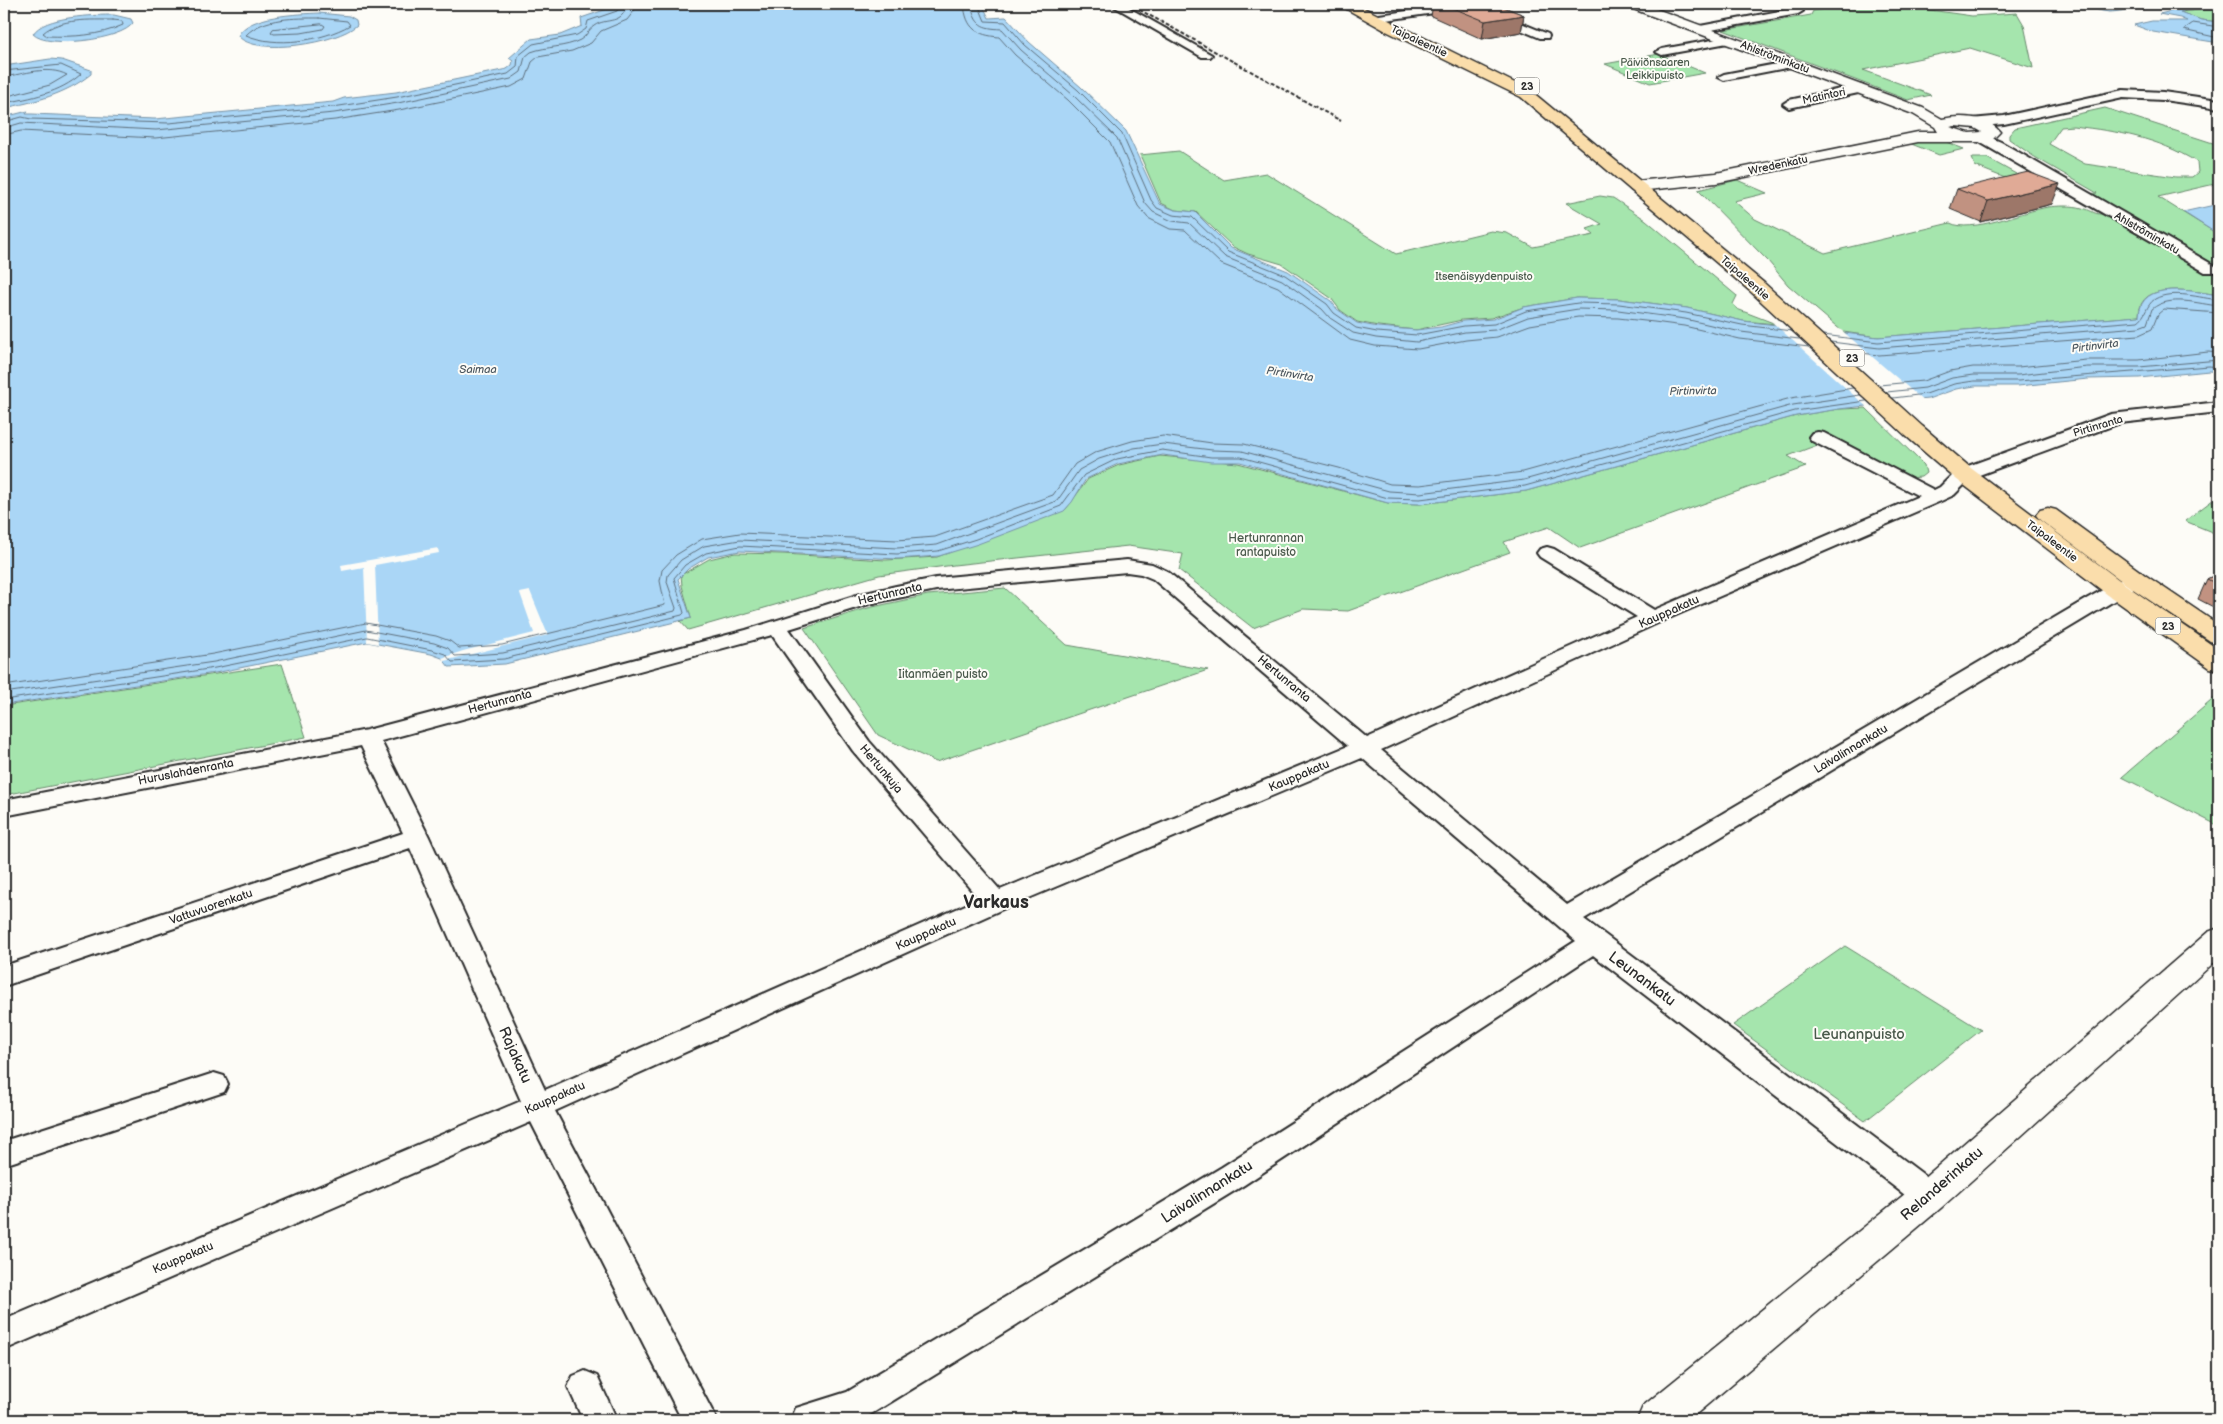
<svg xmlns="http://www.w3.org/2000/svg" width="2223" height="1424" font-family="'Balsamiq Sans',sans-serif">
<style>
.green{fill:#a5e5ad;stroke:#68886c;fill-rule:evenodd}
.water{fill:#aad6f6;stroke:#7792a5}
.pier{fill:#fdfcf7}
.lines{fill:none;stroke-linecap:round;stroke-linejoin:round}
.shore{stroke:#5e6f7c;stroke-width:1}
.minor-casing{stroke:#2b2b2b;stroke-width:4}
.tertiary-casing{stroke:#2b2b2b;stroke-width:3}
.secondary-casing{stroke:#2b2b2b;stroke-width:3}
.trunk-casing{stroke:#2b2b2b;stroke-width:3}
.minor{fill:#fdfcf7;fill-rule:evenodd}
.tertiary{fill:#fdfcf7;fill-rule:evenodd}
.secondary{fill:#fdfcf7;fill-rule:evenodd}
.trunk{fill:#faddab;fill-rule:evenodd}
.rail{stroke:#2b2b2b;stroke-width:2;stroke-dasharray:4 2;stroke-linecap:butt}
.wall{fill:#c19281;stroke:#2b2b2b}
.shaded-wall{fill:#9d7769;stroke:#2b2b2b}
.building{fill:#e0aa96;stroke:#2b2b2b}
.labels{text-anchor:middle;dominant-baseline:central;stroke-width:4;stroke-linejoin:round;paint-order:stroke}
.far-street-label{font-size:11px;fill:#2b2b2b;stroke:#fdfcf7}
.far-park-label{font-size:11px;fill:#4a5a4c;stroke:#fdfcf7}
.shield{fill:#fdfcf7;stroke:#6a6a68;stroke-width:1}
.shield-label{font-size:11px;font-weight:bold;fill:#2b2b2b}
.far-water-label{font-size:11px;font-style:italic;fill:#4b565e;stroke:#fdfcf7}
.park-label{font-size:12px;fill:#4a5a4c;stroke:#fdfcf7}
.street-label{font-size:12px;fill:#2b2b2b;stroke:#fdfcf7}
.near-street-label{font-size:15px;fill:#2b2b2b;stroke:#fdfcf7}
.near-park-label{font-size:15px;fill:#4a5a4c;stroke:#fdfcf7}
.district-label{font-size:18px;font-weight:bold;fill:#2b2b2b;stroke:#fdfcf7}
</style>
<rect width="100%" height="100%" fill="#fdfcf7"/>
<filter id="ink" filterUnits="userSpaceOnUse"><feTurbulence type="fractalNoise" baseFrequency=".02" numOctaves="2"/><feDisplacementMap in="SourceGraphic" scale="10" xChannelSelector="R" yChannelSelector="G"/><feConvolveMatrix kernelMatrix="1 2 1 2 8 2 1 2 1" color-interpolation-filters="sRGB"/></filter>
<g filter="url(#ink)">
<g class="green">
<path d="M 1854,4 L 1910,4 L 1930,10 L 1972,16 L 2017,13 L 2024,25 L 2033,68 L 1970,48 L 1863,70 L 1931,95 L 1908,100 L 1723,30 L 1811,15 L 1813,11 Z"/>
<path d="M 2209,4 L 2219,4 L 2219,22 L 2201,20 L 2180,12 L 2217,8 Z"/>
<path d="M 1659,54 L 1705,73 L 1650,83 L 1605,64 Z"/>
<path d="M 2105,108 L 2219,145 L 2219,183 L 2158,197 L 2219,235 L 2219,270 L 2086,194 L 2097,193 L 2033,156 L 2009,139 L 2009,135 L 2015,128 ZM 2073,126 C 2121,132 2155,137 2197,162 L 2198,172 L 2192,177 L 2176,177 L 2085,164 L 2049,144 L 2061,127 Z"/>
<path d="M 1938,139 L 1964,149 L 1939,155 L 1909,143 Z"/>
<path d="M 1179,151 L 1224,180 L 1266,173 L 1396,254 L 1491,231 L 1507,233 L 1533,247 L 1594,235 L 1587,229 L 1602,224 L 1566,203 L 1600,196 L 1613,198 L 1646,220 L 1737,296 L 1733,304 L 1737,309 L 1776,324 L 1743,321 L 1687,308 L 1657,304 L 1619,299 L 1577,298 L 1524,307 L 1491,318 L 1462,320 L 1416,330 L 1378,326 L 1357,322 L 1340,310 L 1331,298 L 1282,264 L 1248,254 L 1233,247 L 1196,212 L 1175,210 L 1161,203 L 1140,155 Z"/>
<path d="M 1972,158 L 1987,158 L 2036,185 L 2020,184 L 1975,166 Z"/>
<path d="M 1737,180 L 1767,193 L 1734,201 L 1755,219 L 1825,253 L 1950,223 C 1971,234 2024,211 2048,207 C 2057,206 2073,205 2082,208 C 2095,211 2092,215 2108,214 L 2206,272 L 2219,271 L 2219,295 C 2197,292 2138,278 2139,316 L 1878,337 L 1843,332 L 1788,285 L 1768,261 L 1698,190 Z"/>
<path d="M 1866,408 L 1924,465 L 1926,473 L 1921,477 L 1909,478 L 1836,438 L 1788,456 L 1806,467 L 1580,548 L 1549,527 L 1504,542 L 1510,552 L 1348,611 L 1303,609 L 1253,628 L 1179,570 L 1183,554 L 1128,546 L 954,565 L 879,575 L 688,630 L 680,621 L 691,618 L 682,586 L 681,575 L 709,559 L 735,553 L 783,554 L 886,560 L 937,557 L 1066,509 L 1088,479 L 1119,465 L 1160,456 L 1238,463 L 1388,503 L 1420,504 L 1526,491 L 1796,416 L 1839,409 Z"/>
<path d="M 2218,496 L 2219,535 L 2185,521 Z"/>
<path d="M 1005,588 L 1067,645 L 1208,670 L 936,762 L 878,735 L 804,628 L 868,608 L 928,595 Z"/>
<path d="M 282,664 L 306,737 L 4,795 L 4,706 Z"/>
<path d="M 2218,695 L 2219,696 L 2219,826 L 2122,777 Z"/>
<path d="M 1845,946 L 1981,1030 L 1865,1121 L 1733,1025 Z"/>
</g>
<g class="water">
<path d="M 616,4 L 982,4 L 989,18 L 1006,17 L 1029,42 L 1081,87 L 1126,131 L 1160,204 L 1175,210 L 1195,212 L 1231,248 L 1288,271 L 1331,301 L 1337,309 L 1357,323 L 1378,327 L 1416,330 L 1441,327 L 1463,321 L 1493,319 L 1524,307 L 1577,298 L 1619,299 L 1657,304 L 1687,308 L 1743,321 L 1878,337 L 2139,316 C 2140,278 2195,292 2219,295 L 2219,372 L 2209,371 L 2139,378 L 2088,379 L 2018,386 L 1975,386 L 1956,389 L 1928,399 L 1839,409 L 1796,416 L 1526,491 L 1420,504 L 1388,503 L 1240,462 L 1211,462 L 1163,455 L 1118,464 L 1086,479 L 1072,502 L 1064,511 L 978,544 L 939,556 L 897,559 L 740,551 L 708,557 L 688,569 L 678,579 L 691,618 L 505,664 L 449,667 L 442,658 L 431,654 L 367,642 L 215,673 L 4,705 L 4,117 L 28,111 L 26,114 L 32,114 L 155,119 L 333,102 L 344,98 L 396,92 L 507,69 L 512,65 L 513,61 L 509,58 L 531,39 L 560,35 L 582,26 L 581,18 L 616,6 Z"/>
<path d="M 2078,4 L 2088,4 L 2103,8 L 2133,4 L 2213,5 L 2217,9 L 2186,10 L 2180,12 L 2201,20 L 2219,22 L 2219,43 L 2153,32 L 2134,25 L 2152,21 L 2187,21 L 2180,18 L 2159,14 L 2172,11 C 2158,0 2126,12 2109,12 C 2099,11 2088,7 2078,4 Z"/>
<path d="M 319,13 L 349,16 L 356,20 L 357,25 C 338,43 256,57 238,36 C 247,15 299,14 319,13 Z"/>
<path d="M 114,15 L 131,19 L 133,23 C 122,40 47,49 33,34 C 43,16 95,15 114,15 Z"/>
<path d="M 50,59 L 62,60 L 91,70 L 91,74 C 66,94 35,102 4,108 L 4,66 Z"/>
<path d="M 2219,204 L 2219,235 L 2183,212 Z"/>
</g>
<g class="pier">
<path d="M 1772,322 L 1840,329 L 1925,402 L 1868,408 Z"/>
<path d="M 438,548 L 439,553 L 375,565 L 378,644 L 367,642 L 364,567 L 342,571 L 341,565 Z"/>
<path d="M 530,591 L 548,635 L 444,661 L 442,658 L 463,651 L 534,633 L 520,593 Z"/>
</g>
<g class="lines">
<g class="shore">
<path d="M 964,4 C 966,29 977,35 999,37 L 1015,55 L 1068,100 L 1110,142 L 1138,206 L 1148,218 L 1170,229 L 1185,230 L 1221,264 L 1278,287 L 1350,340 L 1375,346 L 1418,349 L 1466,340 L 1497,337 L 1530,325 L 1578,317 L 1618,318 L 1654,322 L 1684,326 L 1740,339 L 1809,347"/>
<path d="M 971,4 C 975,26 982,28 1002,29 L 1021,50 L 1073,95 L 1117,138 L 1145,203 L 1153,212 L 1172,221 L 1189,223 L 1225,257 L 1282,280 L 1322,309 L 1330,318 L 1353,333 L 1376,338 L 1417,342 L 1465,332 L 1495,330 L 1528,317 L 1578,309 L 1618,310 L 1685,319 L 1741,332 L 1799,339"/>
<path d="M 978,4 L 985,21 L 1005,22 L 1025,45 L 1078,90 L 1122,134 L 1151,200 L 1157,208 L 1173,215 L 1192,217 L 1228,252 L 1285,275 L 1327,304 L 1334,313 L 1356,328 L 1377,332 L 1417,335 L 1464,326 L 1494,324 L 1526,311 L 1578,303 L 1619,304 L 1686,313 L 1742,325 L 1792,331"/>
<path d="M 319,18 L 347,21 L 350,25 C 322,41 276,48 246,35 C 263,17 296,18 319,18 Z"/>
<path d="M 113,20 L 122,21 L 123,25 C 99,36 73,37 47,36 L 43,33 C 60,18 91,20 113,20 Z"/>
<path d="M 322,24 L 325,26 L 323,29 L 301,33 L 274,34 L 271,32 L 273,29 Z"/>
<path d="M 2219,27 L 2193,23 L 2183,30 L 2219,38"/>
<path d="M 4,71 L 61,65 L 81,74 C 60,93 31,98 4,103"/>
<path d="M 4,77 C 24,74 48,65 67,75 L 50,85 L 4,97"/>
<path d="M 4,122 L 22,117 L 31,119 L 169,123 L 333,107 L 397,97 L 508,74 L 517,67 L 518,56 L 533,44 L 577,35 L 586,29 L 588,21 L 617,11 L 621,4"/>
<path d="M 4,128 L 21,123 L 156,130 L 334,113 L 398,103 L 511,79 L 521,72 L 525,57 L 531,52 C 547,46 565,48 580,40 C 587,36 588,30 594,26 C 606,17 623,26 627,4"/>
<path d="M 4,135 L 21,131 L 155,138 L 335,120 L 399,110 L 511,87 L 526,79 L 532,62 L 538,57 L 572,51 L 591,43 L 601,31 L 627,20 L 634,11 L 635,4"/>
<path d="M 1823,335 L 1878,342 L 2138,321 C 2146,316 2146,305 2155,299 C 2173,289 2200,298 2219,300"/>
<path d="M 1831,342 L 1879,348 L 2139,327 L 2147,324 L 2152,309 C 2170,294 2198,304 2219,306"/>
<path d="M 1841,351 L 1879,355 L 2139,335 L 2152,329 L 2158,314 L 2164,309 L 2219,313"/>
<path d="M 1879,385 L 1923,381 L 1950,371 L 1973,367 L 2018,367 L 2086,360 L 2139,360 L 2208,352 L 2219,353"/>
<path d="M 1887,392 L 1925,388 L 1952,378 L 1973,375 L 2018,375 L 2087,367 L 2139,367 L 2219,360"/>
<path d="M 1893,398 L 1926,394 L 1954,384 L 1974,381 L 2018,381 L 2209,366 L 2219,367"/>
<path d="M 4,686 L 213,654 L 366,623 L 436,636 L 450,641 L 459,648 L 502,645 L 665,605 L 660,581 L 662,570 L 676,555 L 702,539 L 740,533 L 897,540 L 935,537 L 1053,495 L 1075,464 L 1096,452 L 1132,441 L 1163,436 L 1212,443 L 1244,444 L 1339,468 L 1390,484 L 1420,485 L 1523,472 L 1791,398 L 1853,388"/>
<path d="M 4,693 L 214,662 L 366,630 L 434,643 L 448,648 L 455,656 L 503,653 L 675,611 L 676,608 L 667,582 L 668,575 L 681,560 L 704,546 L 740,540 L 897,548 L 937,545 L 1057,501 L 1079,470 L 1099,459 L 1134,448 L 1163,444 L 1212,450 L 1242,451 L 1389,491 L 1420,493 L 1524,480 L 1793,405 L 1860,395"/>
<path d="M 4,700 L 215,668 L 367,637 L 432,650 L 445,654 L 452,662 L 504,659 L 682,615 L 684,613 L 674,578 L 685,565 L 706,553 L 740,546 L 897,554 L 938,551 L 976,539 L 1061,506 L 1084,475 L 1117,459 L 1162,450 L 1211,457 L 1241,457 L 1388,498 L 1420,499 L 1525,486 L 1795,411 L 1866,401"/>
</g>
<g class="minor-casing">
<g id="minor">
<path d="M 1110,4 L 1122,4 L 1212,55 L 1210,57 L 1202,57 Z"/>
<path d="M 1456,4 L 1481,4 L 1476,7 L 1372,22 L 1367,19 L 1372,16 Z"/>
<path d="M 1778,4 C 1788,3 1797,2 1803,11 L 1798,14 L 1700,32 L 1695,29 L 1700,26 L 1790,9 Z"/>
<path d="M 1494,12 L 1548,34 L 1549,36 L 1548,38 L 1540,38 L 1490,17 L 1489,15 Z"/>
<path d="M 1729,37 L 1735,40 L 1733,42 L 1662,55 L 1656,52 L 1662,49 Z"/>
<path d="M 1792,61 L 1796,62 L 1798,64 L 1796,66 L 1724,80 L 1718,77 L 1724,74 Z"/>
<path d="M 1859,85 L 1863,86 L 1865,89 L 1863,92 L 1789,108 L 1783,104 L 1789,100 Z"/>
<path d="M 2123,90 L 2163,92 L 2219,100 L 2219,108 L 2163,100 L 2123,98 L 2004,124 L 1971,127 L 1965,123 L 1971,119 L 2004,116 Z"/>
<path d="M 1980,133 L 2001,142 L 2215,266 L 2217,269 L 2215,272 L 2205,272 L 1976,140 L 1974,137 Z"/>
<path d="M 2219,402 L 2219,412 L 2120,423 L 1971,478 L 1954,495 L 1941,501 L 1660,622 L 1381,750 L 1567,905 L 2088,598 L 2128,576 L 2135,574 L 2142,576 L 2145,580 L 2142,584 L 1584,919 L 1940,1187 L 1944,1196 L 1940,1205 L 1929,1209 L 1918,1205 L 1593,955 L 1244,1185 L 868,1416 L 858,1420 L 791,1420 L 796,1408 L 847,1392 L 1222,1167 L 1576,941 L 1362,758 L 1005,908 L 555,1111 L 717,1420 L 682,1420 L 531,1122 L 4,1350 L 4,1320 L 521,1101 L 410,848 L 4,986 L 4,966 L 403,833 L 361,746 L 4,816 L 4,800 L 367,730 L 746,630 L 857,595 L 896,586 L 936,578 L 1127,560 L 1152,564 L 1167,571 L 1367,738 L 1637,617 L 1540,557 L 1537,553 L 1540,549 L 1547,547 L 1554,549 L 1654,610 L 1919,496 L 1812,441 L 1809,437 L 1812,433 L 1818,432 L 1824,433 L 1934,490 L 1940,487 L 1957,470 L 2111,414 ZM 1127,572 L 1141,574 L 1153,579 L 1348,746 L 1000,890 L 869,741 L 789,629 L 869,604 L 936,590 ZM 772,635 L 853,751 L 979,899 L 545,1090 L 429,837 L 381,741 Z"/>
<path d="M 214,1073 L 224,1076 L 228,1084 L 224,1092 L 4,1165 L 4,1141 Z"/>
<path d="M 585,1371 L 597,1376 L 617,1420 L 583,1420 L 568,1387 L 573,1376 Z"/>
</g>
</g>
<g class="tertiary-casing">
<path id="tertiary" d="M 1626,4 L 1643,4 L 1923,108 L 1942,119 C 1960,115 1988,116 2000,132 L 1993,139 L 1981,142 L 1918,142 L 1716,183 L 1637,191 L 1631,190 L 1629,186 L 1631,182 L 1637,181 L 1716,173 L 1918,132 L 1938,132 L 1935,127 L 1913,114 L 1628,7 ZM 1955,126 L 1975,128 L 1982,132 L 1969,133 L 1950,127 Z"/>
</g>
<g class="secondary-casing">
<path id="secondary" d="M 2219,928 L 2219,958 L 1942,1207 L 1689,1420 L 1637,1420 L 1643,1406 L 1916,1185 L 2208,932 Z"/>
</g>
<g class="trunk-casing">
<g id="trunk">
<path d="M 1341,4 L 1356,4 L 1531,91 L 1764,283 L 1922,426 L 1972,469 L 2126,585 L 2219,650 L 2219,670 L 2210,668 L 2108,595 L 1956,479 L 1906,436 L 1750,291 L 1521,97 L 1386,31 L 1343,7 Z"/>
<path d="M 2048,508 L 2056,510 L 2145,575 L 2219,625 L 2219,644 L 2210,641 L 2127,585 L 2040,520 L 2036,515 L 2040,510 Z"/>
</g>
</g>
<use href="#minor" class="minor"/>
<use href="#tertiary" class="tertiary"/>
<use href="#secondary" class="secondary"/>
<use href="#trunk" class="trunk"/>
<path class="rail" d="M 1129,4 L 1341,121"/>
</g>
<g class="wall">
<path d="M 1433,4 L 1496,4 L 1524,15 L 1521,32 L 1482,39 L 1431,16 Z"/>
<path d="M 1957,189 L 2052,204 L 1981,222 L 1950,209 Z"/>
<path d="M 2219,573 L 2219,610 L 2198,599 L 2207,579 Z"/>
</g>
<g class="shaded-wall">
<path d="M 1524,15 L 1521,32 L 1482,39 L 1485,21 Z"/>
<path d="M 2060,184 L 2052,204 L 1981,222 L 1988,201 Z"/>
</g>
<g class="building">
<path d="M 1443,4 L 1496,4 L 1524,15 L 1485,21 Z"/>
<path d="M 2028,172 L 2060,184 L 1988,201 L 1957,189 Z"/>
<path d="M 2219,573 L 2219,585 L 2207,579 Z"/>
</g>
</g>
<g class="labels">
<g class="far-street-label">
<text transform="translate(1419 41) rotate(25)">Taipaleentie</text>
<text transform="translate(1775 57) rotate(21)">Ahlströminkatu</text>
<text transform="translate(1824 96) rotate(-12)">Matintori</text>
<text transform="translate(1778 165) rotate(-12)">Wredenkatu</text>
<text transform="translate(2147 233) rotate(30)">Ahlströminkatu</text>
<text transform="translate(1745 278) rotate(41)">Taipaleentie</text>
<text transform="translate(2098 426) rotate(-17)">Pirtinranta</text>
<text transform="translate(2052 541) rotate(37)">Taipaleentie</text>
</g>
<g class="far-park-label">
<text x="1655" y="62">Päiviönsaaren<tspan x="1655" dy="13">Leikkipuisto</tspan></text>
<text x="1484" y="276">Itsenäisyydenpuisto</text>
</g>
<g class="shield">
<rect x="1514.5" y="77.5" width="25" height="17" rx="4"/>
<rect x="1839.5" y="349.5" width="25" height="17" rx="4"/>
<rect x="2155.5" y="617.5" width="25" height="17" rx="4"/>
</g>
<g class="shield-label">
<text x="1527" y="86">23</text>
<text x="1852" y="358">23</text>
<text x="2168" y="626">23</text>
</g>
<g class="far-water-label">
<text transform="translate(2095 346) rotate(-7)">Pirtinvirta</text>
<text x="478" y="369">Saimaa</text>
<text transform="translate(1290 374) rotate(9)">Pirtinvirta</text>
<text transform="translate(1693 391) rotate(-1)">Pirtinvirta</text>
</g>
<g class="park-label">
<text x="1266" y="538">Hertunrannan<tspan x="1266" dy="14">rantapuisto</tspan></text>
<text x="943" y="674">Iitanmäen puisto</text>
</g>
<g class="street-label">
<text transform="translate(890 594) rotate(-13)">Hertunranta</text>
<text transform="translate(1669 612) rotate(-24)">Kauppakatu</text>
<text transform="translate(1284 679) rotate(40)">Hertunranta</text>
<text transform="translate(500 702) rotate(-15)">Hertunranta</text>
<text transform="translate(1851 749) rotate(-31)">Laivalinnankatu</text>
<text transform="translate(881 769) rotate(50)">Hertunkuja</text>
<text transform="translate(186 772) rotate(-11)">Huruslahdenranta</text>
<text transform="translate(1299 776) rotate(-23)">Kauppakatu</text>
<text transform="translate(211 907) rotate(-19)">Vattuvuorenkatu</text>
<text transform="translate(926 934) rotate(-24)">Kauppakatu</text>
<text transform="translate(555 1098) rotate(-24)">Kauppakatu</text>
<text transform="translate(183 1258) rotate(-23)">Kauppakatu</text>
</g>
<g class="near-street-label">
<text transform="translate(1642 979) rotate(37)">Leunankatu</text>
<text transform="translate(515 1055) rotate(66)">Rajakatu</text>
<text transform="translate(1942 1184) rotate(-41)">Relanderinkatu</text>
<text transform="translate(1207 1192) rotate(-32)">Laivalinnankatu</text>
</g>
<g class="near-park-label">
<text x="1859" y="1034">Leunanpuisto</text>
</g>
<g class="district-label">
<text x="996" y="902">Varkaus</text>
</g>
</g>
<rect width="2223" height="1424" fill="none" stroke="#fdfcf7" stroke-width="20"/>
<rect x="10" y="10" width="2203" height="1404" fill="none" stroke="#2b2b2b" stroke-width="2" filter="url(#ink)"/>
</svg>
